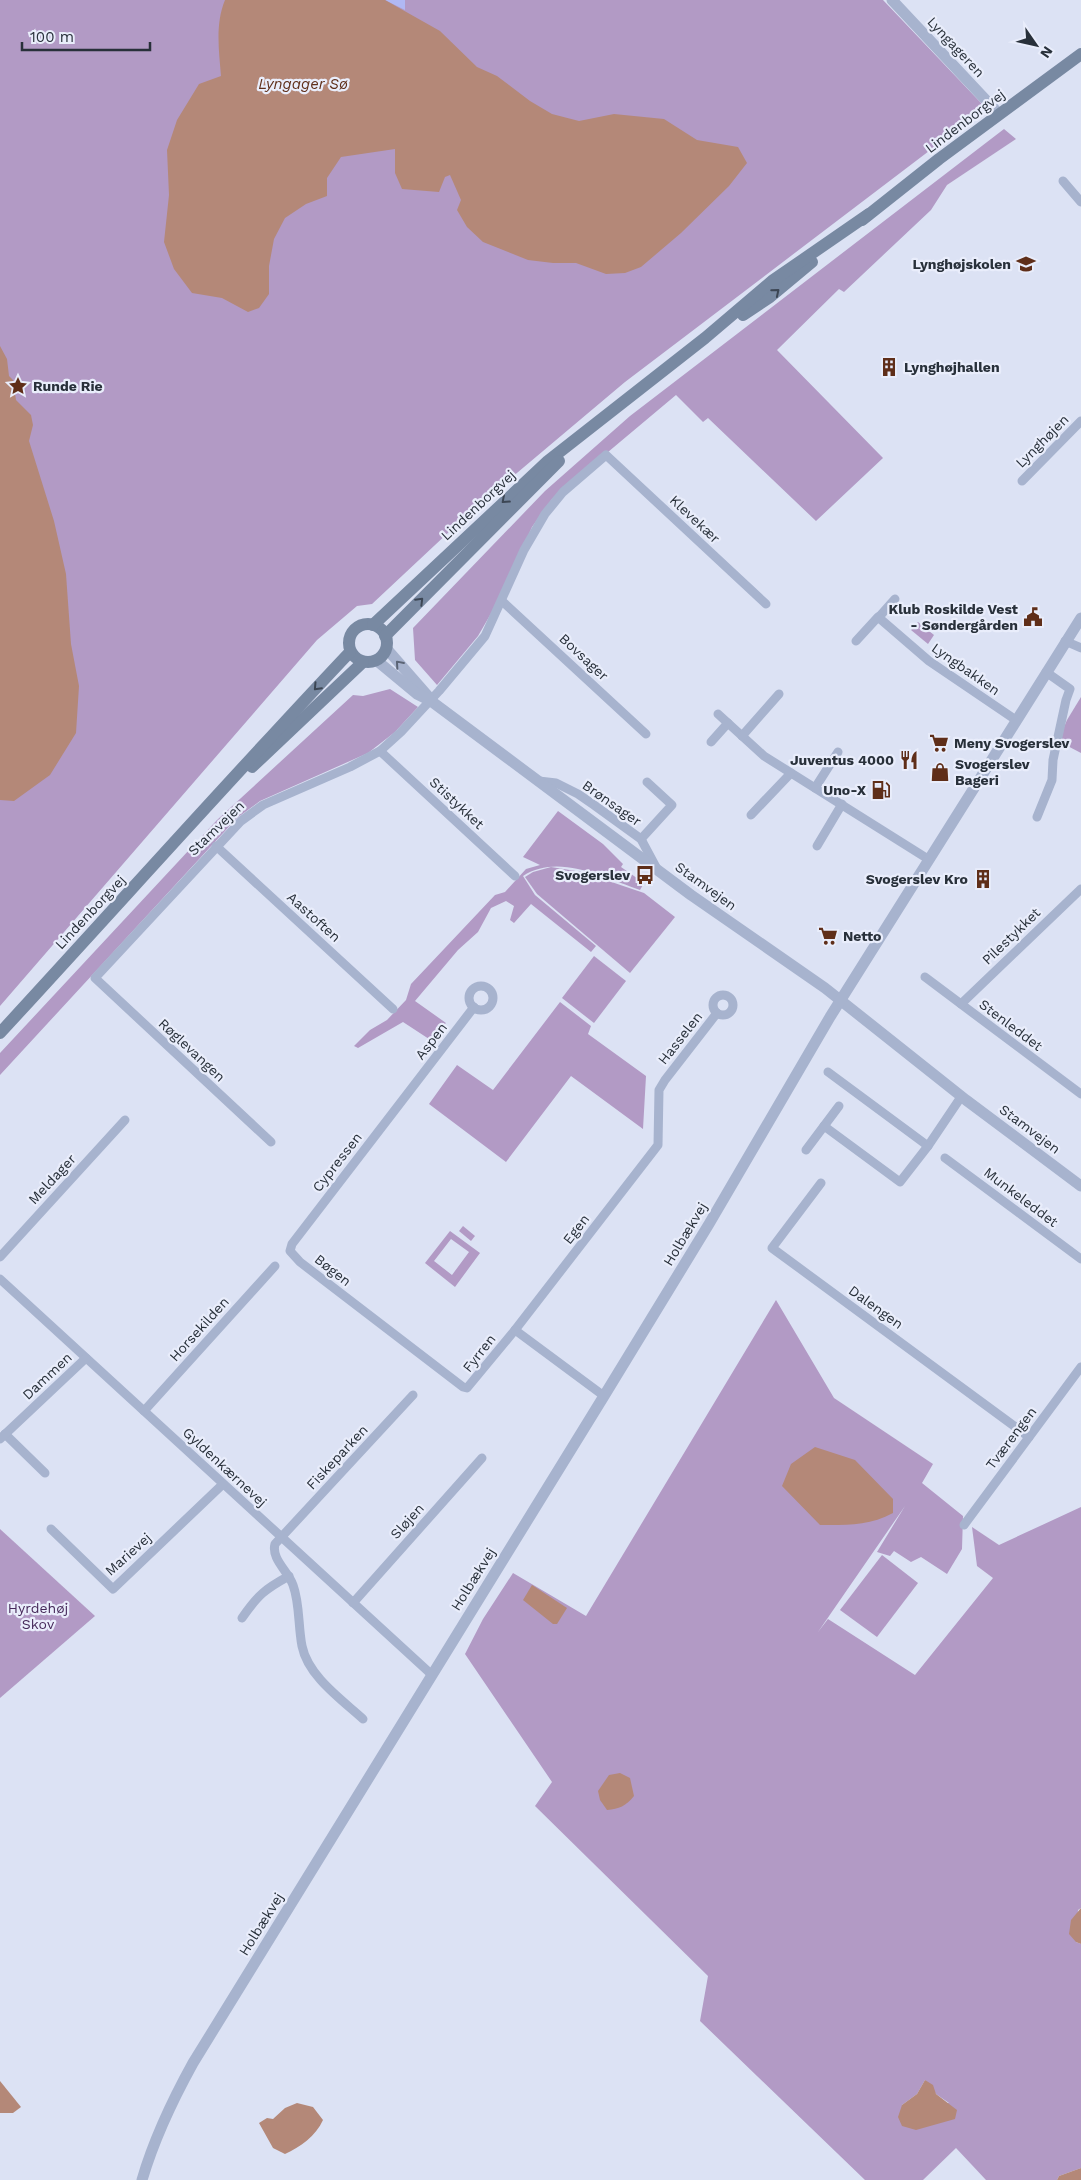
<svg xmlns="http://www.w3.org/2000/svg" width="1081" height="2180" font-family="'Work Sans',sans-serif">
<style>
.green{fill:#b29ac5;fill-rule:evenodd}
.sand{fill:#b0b8f3}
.water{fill:#b48878}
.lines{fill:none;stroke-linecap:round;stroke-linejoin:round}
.minor{stroke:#a7b3ce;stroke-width:9}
.tertiary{stroke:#a7b3ce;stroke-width:11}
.secondary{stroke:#7889a2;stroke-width:12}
.oneway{stroke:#3c4654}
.oneway2{stroke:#5b6475}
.labels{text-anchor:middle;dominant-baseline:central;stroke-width:4.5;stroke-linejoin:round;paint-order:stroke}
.street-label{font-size:14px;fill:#28303a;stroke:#e9edfb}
.poi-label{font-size:14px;font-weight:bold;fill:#28303a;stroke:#e9edfb;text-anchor:end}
.park-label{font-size:14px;fill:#46295a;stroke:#e9edfb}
.water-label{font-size:15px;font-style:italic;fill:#5f2e19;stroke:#e9edfb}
</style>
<rect width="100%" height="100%" fill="#dce2f4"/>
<g class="green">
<path d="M 0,0 L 883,0 L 982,104 L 983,110 L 625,382 L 466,516 L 372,604 L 357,606 L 317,640 L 0,1006 Z"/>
<path d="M 1004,129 L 1016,139 L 947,185 L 931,210 L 844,292 L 839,289 L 777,350 L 883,458 L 816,521 L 708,418 L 703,422 L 676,395 L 552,499 L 532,527 L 500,598 L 478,636 L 437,685 L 415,660 L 413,628 L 545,491 L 630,416 Z"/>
<path d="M 918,622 L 934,635 L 928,644 L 911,630 Z"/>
<path d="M 390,689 L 418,707 L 395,732 L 368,753 L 260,801 L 237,818 L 0,1075 L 0,1053 L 217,820 L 353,695 L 363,696 Z"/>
<path d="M 1081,697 L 1081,753 L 1058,741 L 1067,720 Z"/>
<path d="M 558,811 L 603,844 L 623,864 L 621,867 L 644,883 L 640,890 C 604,878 559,853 523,876 L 535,895 L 596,946 L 591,952 L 531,904 L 514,923 L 510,920 L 514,906 L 506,901 L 491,908 L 478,932 L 458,950 L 415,1001 L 446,1023 L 429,1039 L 403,1022 L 358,1048 L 354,1046 L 370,1030 L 387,1020 L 406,1000 L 411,984 L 495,895 L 505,892 L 526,869 L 540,865 L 523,857 Z"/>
<path d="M 551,867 L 582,872 L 644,893 L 675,917 L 630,973 L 537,894 L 525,877 L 533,872 Z"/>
<path d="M 594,956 L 626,981 L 594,1023 L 562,998 Z"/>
<path d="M 560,1002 L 591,1026 L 588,1034 L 646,1076 L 643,1129 L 571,1076 L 506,1162 L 429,1104 L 457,1065 L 493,1090 Z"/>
<path d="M 463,1226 L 475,1236 L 471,1241 L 459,1231 Z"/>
<path d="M 450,1231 L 480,1253 L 455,1287 L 425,1263 ZM 451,1239 L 469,1252 L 452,1275 L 434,1261 Z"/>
<path d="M 776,1300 L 834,1398 L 933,1464 L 922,1483 L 963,1516 L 962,1549 L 947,1574 L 921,1557 L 911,1562 L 894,1551 L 890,1556 L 877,1552 L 905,1506 L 818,1632 L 828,1619 L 915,1675 L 993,1578 L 977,1566 L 972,1527 L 999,1545 L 1081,1507 L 1081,1908 L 1078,1910 L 1076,1942 L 1081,1944 L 1081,2168 L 1059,2176 L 1057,2180 L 986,2180 L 956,2148 L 923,2180 L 865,2180 L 700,2021 L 708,1976 L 535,1806 L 552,1782 L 465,1654 L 483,1619 L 513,1573 L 586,1616 ZM 925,2080 L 936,2094 L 949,2103 L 902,2105 L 917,2094 Z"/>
<path d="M 0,1529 L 95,1616 L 0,1698 Z"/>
<path d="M 882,1555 L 918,1583 L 877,1637 L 840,1610 Z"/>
</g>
<path class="sand" d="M 385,0 L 405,0 L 405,10 Z"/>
<g class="water">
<path d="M 225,0 L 385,0 L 440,31 L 477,67 L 497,76 L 530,101 L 552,114 L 579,121 L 614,114 L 664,119 L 697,140 L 738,147 L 747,163 L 729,186 L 681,233 L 641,267 L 625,273 L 606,274 L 576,263 L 553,263 L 528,260 L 483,242 L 467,227 L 457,210 L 461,200 L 450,175 L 445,177 L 439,192 L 402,189 L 395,173 L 395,149 L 341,157 L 327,178 L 327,196 L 306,204 L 285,218 L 274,239 L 269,266 L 269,294 L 259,308 L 248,312 L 222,298 L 192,293 L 174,269 L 164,242 L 169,195 L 167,150 L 177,120 L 199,84 L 221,76 C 219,51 215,24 225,0 Z"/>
<path d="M 0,346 L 7,359 L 9,376 L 13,380 L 16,400 L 31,415 L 33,425 L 29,441 L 54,521 L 66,574 L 71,644 L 79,686 L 76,733 L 50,775 L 14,801 L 0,800 Z"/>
<path d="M 815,1447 L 855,1460 L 893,1499 L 893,1513 C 869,1526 846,1525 820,1525 L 782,1486 L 791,1464 Z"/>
<path d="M 532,1585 L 567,1608 L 557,1624 L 553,1624 L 523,1600 Z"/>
<path d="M 620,1773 L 630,1778 L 634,1796 C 626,1806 619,1809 607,1810 L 600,1800 L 598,1791 L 609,1775 Z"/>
<path d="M 1081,1908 L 1081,1944 L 1076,1942 L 1069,1934 L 1071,1920 Z"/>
<path d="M 925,2080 L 933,2085 L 936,2094 L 957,2110 L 955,2119 L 916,2130 L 902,2126 L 898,2117 L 902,2105 L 917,2094 Z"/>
<path d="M 0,2081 L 21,2107 L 13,2113 L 0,2113 Z"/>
<path d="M 297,2103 L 313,2107 L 323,2120 C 316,2136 300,2147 285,2154 L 273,2148 L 259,2123 L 267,2118 L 273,2119 L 285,2108 Z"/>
<path d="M 1081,2168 L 1081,2180 L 1057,2180 L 1059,2176 Z"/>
</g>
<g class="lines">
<g class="minor">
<path d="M 1063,181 L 1081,202"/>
<path d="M 1022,481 L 1081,421"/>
<path d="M 502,601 L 646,734"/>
<path d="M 879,617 L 895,599"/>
<path d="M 856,641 L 878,617 L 929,661 L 1016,720"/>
<path d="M 1065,641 L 1081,648"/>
<path d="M 718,714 L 764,756 L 928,859"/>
<path d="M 742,736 L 779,694"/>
<path d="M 711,742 L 728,723"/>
<path d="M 380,751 L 515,876"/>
<path d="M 539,781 L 556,783 L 578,794 L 594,805 L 641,839 L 656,867"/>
<path d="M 815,788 L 838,752"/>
<path d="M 751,815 L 791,773"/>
<path d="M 1037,817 L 1052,780 L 1053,760 L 1066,700 L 1070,689 L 1046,672"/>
<path d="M 641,839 L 672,805 L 647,782"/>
<path d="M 216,846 L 393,1009"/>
<path d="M 817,846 L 842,804"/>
<path d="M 925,977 L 1081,1094"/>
<circle cx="481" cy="998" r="12"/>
<circle cx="723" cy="1005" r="10"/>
<path d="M 961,1004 L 1081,889"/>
<path d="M 474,1007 L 292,1244 L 290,1251 L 300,1262 L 463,1387 L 467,1388 L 515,1330 L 658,1145 L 659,1090 L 665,1080 L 717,1013"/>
<path d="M 828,1072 L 928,1146 L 961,1097"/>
<path d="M 824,1126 L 900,1182 L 928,1146"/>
<path d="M 271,1142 L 95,978 L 241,821 L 263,805 L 350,767 L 380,751 L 401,732 L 439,691 L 485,636 L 524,550 L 545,514 L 563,492 L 606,455 L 766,604"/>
<path d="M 806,1150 L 839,1106"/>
<path d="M 945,1158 L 1081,1259"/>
<path d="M 821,1183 L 772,1248 L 1029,1437"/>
<path d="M 0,1257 L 125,1120"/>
<path d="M 0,1279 L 431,1674"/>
<path d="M 515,1330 L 604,1396"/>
<path d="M 144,1411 L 275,1266"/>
<path d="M 5,1434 L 45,1473"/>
<path d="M 0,1439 L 86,1358"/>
<path d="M 964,1525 L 1081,1367"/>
<path d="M 51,1529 L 113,1589 L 223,1484"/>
<path d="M 353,1603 L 482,1458"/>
<path d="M 242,1618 C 258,1595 265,1589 289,1576"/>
<path d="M 363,1719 C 341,1699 308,1676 302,1646 C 298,1626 300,1604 293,1585 C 288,1571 271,1559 275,1544 L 413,1395"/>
</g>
<g class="tertiary">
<path d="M 892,0 L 999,114"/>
<path d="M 386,648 L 428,696"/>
<path d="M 376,660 L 417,694 L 431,701 L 691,895 L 825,988 L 966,1100 L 1081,1186"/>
<path d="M 142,2180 C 154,2139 172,2101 193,2063 L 604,1396 L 709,1224 L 830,1017 L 1081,618"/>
</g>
<g class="secondary">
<path d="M 862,220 L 939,159 L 1081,54"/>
<path d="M 743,315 L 770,297 L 812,262"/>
<circle cx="368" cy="643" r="19"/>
<path d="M 373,625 L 548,461 L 705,338 L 772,281 L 869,214"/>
<path d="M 385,636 L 559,461"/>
<path d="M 252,767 L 363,662"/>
<path d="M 0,1033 C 117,906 232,777 350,652"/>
</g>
</g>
<defs><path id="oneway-chevron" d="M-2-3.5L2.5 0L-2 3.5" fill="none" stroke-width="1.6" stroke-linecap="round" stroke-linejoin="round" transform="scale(1.25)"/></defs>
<g class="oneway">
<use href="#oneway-chevron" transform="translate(776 292) rotate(-40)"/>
<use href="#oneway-chevron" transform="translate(505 500) rotate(138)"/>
<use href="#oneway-chevron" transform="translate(420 601) rotate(-45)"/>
<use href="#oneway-chevron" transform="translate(317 687) rotate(133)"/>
</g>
<use class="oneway2" href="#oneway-chevron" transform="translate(399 664) rotate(-131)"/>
<defs>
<g id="school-bare" transform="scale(1.5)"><path d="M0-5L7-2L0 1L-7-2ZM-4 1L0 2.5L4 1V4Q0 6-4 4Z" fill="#5f2e19" stroke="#e9edfb" stroke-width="2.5" paint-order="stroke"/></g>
<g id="building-bare" transform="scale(1.5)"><path d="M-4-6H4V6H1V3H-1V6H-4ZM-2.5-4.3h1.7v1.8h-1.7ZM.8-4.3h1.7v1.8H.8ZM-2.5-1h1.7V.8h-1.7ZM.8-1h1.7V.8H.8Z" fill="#5f2e19" stroke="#e9edfb" stroke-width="2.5" paint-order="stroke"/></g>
<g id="sight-bare" transform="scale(1.5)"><path d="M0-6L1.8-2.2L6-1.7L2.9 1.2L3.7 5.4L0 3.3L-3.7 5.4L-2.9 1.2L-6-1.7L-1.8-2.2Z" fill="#5f2e19" stroke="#e9edfb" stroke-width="2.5" paint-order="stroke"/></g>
<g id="civic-bare" transform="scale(1.5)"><path d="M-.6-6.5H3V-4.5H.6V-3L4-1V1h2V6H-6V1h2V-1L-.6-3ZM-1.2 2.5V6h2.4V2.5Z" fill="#5f2e19" stroke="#e9edfb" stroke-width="2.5" paint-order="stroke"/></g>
<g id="supermarket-bare" transform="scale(1.5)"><path d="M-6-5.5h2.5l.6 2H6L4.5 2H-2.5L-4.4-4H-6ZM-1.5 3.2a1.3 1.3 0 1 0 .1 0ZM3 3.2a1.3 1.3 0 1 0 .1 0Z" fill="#5f2e19" stroke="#e9edfb" stroke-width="2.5" paint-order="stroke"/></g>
<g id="restaurant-bare" transform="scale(1.5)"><path d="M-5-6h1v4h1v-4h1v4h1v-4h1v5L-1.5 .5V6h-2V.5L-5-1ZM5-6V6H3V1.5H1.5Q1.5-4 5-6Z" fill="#5f2e19" stroke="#e9edfb" stroke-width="2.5" paint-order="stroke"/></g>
<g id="shop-bare" transform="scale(1.5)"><path d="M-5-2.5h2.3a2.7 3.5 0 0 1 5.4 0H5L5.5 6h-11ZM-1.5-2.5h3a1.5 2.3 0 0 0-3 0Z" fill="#5f2e19" stroke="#e9edfb" stroke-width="2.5" paint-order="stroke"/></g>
<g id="fuel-bare" transform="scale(1.5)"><path d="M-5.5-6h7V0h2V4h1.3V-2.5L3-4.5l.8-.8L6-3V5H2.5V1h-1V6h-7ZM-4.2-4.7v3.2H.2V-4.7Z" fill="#5f2e19" stroke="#e9edfb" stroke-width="2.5" paint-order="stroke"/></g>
<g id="bus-bare" transform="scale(1.5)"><path d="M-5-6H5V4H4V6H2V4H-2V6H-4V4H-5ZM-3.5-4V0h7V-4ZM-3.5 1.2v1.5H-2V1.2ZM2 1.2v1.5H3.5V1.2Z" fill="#5f2e19" stroke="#e9edfb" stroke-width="2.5" paint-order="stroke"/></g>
</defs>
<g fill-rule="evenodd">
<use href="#school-bare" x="1026" y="264"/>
<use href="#building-bare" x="889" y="367"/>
<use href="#sight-bare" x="18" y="386"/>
<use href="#civic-bare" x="1033" y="617"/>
<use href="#supermarket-bare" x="939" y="743"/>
<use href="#restaurant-bare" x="909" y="760"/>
<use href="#shop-bare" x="940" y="772"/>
<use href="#fuel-bare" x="881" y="790"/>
<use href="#bus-bare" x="645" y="875"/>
<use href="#building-bare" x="983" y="879"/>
<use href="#supermarket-bare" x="828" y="936"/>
</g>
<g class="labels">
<g class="street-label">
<text transform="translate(956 47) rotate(47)">Lyngageren</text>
<text transform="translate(965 121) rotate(-37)">Lindenborgvej</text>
<text transform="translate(1042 441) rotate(-45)">Lynghøjen</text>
<text transform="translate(478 505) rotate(-43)">Lindenborgvej</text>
<text transform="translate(695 519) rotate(43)">Klevekær</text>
<text transform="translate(584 657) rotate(43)">Bovsager</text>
<text transform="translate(966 669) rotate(35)">Lyngbakken</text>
<text transform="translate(457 803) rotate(43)">Stistykket</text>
<text transform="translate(612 803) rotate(35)">Brønsager</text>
<text transform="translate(216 828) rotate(-44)">Stamvejen</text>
<text transform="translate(706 886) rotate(36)">Stamvejen</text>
<text transform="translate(90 912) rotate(-47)">Lindenborgvej</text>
<text transform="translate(314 917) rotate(42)">Aastoften</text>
<text transform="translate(1011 936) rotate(-44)">Pilestykket</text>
<text transform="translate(1011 1025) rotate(37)">Stenleddet</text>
<text transform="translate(680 1038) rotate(-52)">Hasselen</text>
<text transform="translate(431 1041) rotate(-52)">Aspen</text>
<text transform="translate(192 1050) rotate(43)">Røglevangen</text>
<text transform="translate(1030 1129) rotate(37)">Stamvejen</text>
<text transform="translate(337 1162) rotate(-52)">Cypressen</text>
<text transform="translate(52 1179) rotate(-47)">Meldager</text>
<text transform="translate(1021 1197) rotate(37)">Munkeleddet</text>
<text transform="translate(576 1229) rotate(-52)">Egen</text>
<text transform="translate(685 1234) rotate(-59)">Holbækvej</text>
<text transform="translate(333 1270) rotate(38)">Bøgen</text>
<text transform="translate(876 1307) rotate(36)">Dalengen</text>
<text transform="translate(199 1329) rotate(-48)">Horsekilden</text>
<text transform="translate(479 1353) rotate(-52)">Fyrren</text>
<text transform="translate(47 1376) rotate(-43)">Dammen</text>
<text transform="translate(1011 1438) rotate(-53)">Tværengen</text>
<text transform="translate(337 1457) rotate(-47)">Fiskeparken</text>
<text transform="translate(225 1467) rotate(43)">Gyldenkærnevej</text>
<text transform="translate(407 1521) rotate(-48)">Sløjen</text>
<text transform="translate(128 1554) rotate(-42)">Marievej</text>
<text transform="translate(473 1579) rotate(-58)">Holbækvej</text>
<text transform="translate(261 1924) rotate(-58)">Holbækvej</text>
</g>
<g class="poi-label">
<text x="1011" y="264">Lynghøjskolen</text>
<text x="904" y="367" text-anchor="start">Lynghøjhallen</text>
<text x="33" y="386" text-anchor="start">Runde Rie</text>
<text x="1018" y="609">Klub Roskilde Vest<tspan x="1018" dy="16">- Søndergården</tspan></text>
<text x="954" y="743" text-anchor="start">Meny Svogerslev</text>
<text x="894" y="760">Juventus 4000</text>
<text x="955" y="764" text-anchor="start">Svogerslev<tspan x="955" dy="16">Bageri</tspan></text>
<text x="866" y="790">Uno-X</text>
<text x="630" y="875">Svogerslev</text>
<text x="968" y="879">Svogerslev Kro</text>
<text x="843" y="936" text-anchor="start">Netto</text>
</g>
<g class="park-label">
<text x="38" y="1608">Hyrdehøj<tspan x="38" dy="16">Skov</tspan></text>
</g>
<g class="water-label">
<text x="303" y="84">Lyngager Sø</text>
</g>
</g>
<g transform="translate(1036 45) rotate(124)" stroke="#e9edfb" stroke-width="4" paint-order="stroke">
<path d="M0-4L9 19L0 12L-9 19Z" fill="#28303a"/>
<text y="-8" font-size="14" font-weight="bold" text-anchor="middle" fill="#28303a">N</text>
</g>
<path d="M22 42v8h128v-8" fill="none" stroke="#28303a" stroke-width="2.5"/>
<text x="30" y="42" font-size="15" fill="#28303a" stroke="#e9edfb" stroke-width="4" paint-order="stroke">100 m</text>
</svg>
